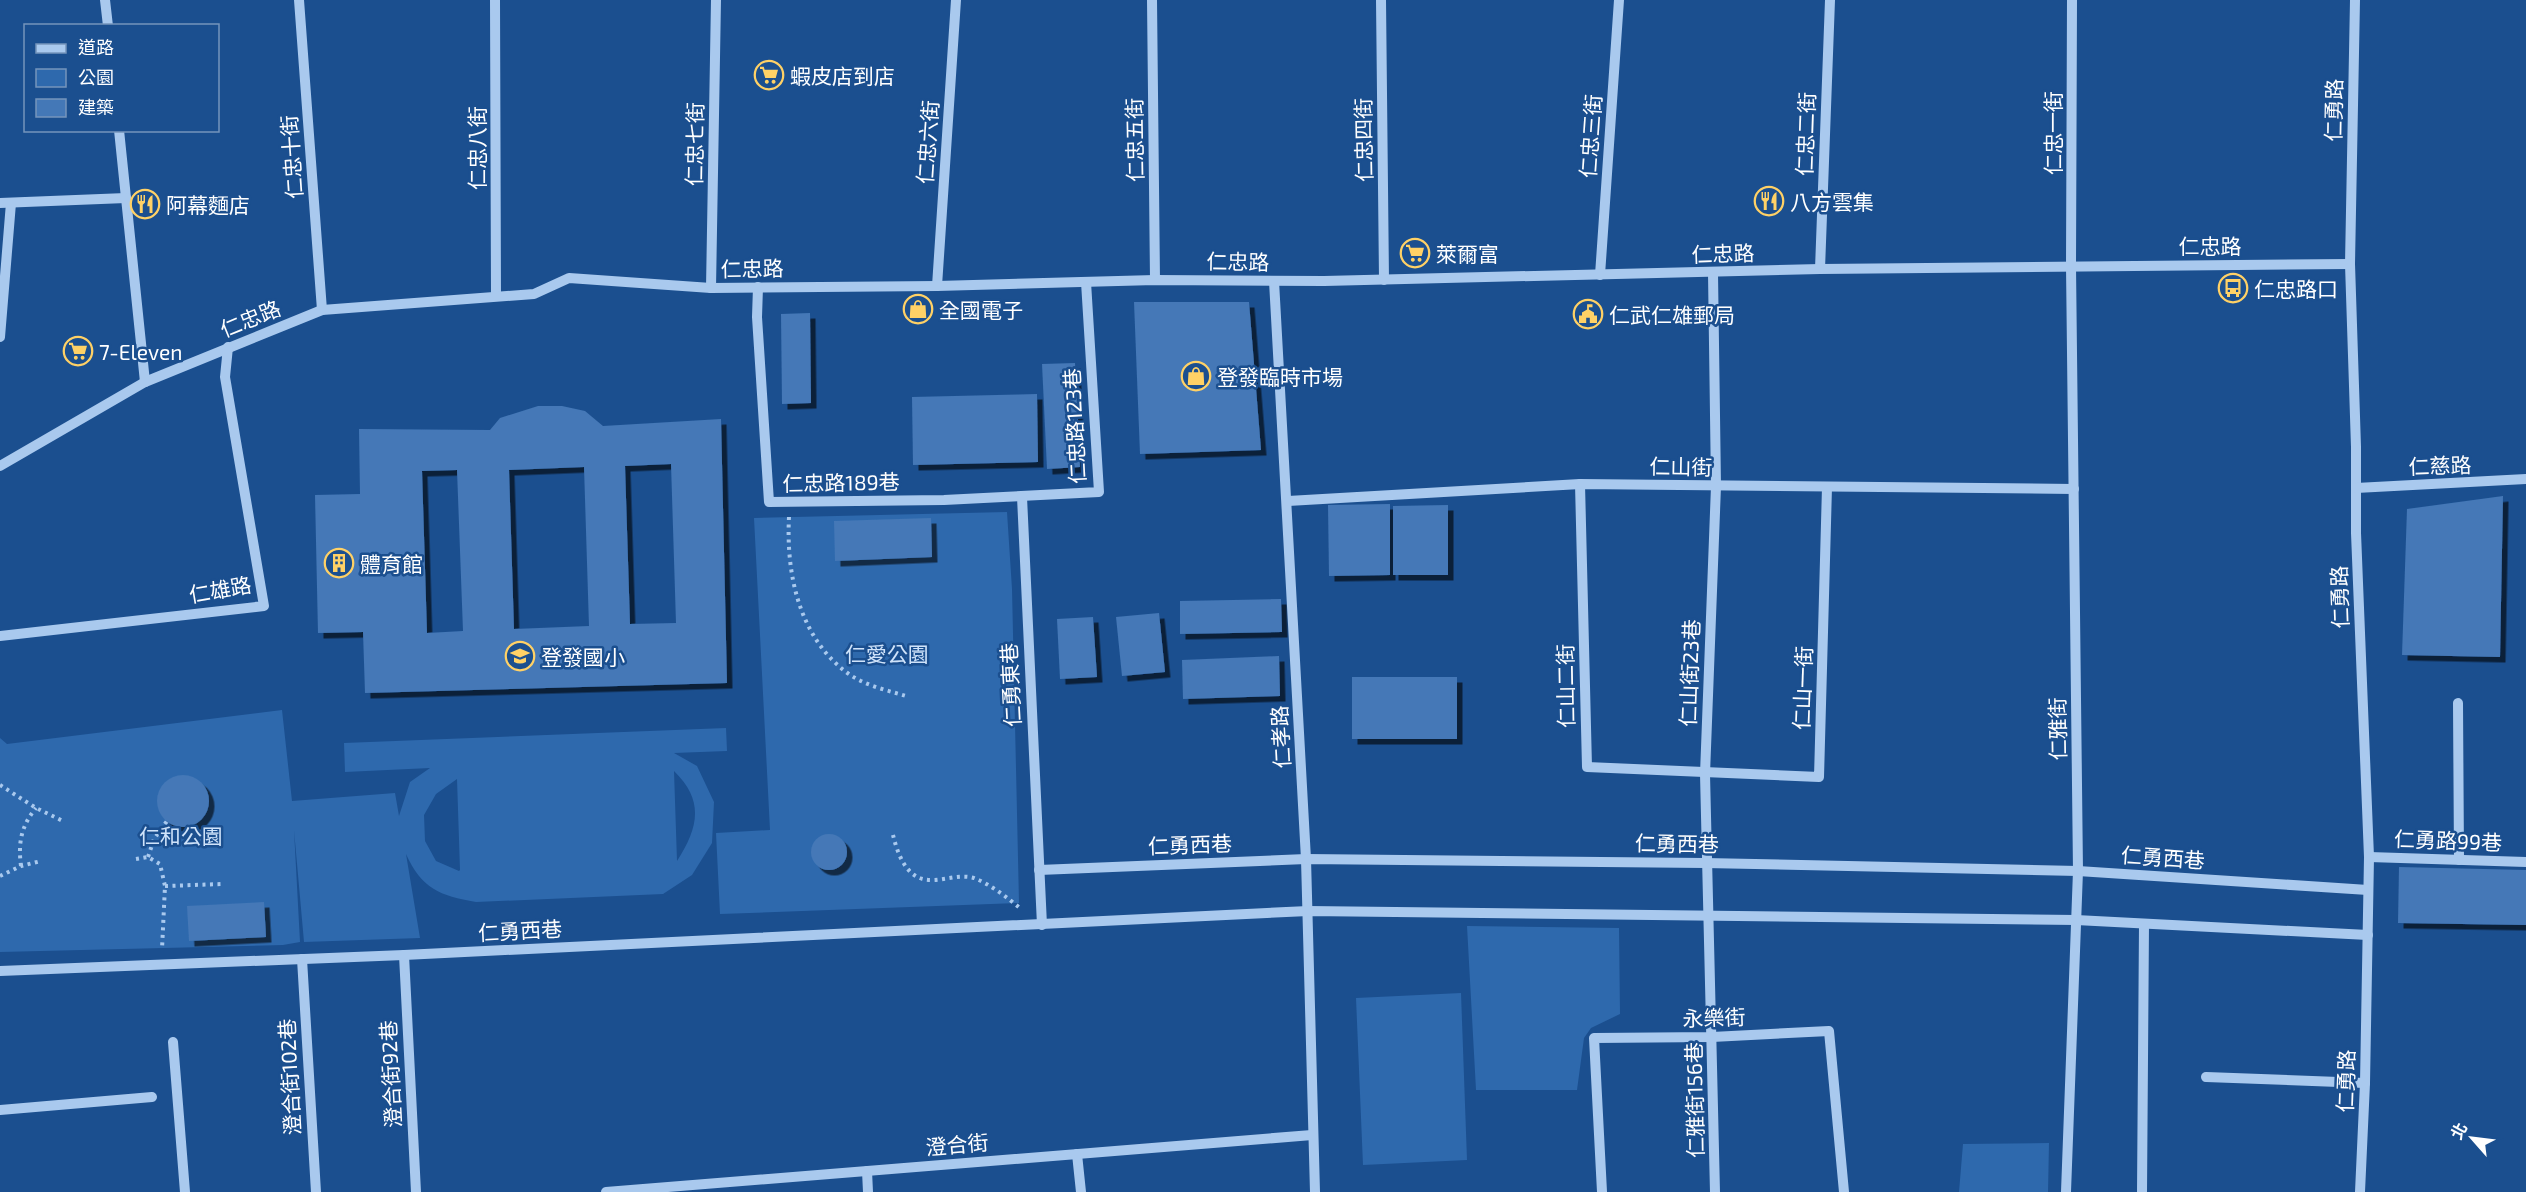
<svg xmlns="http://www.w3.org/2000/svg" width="2526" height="1192" font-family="'Exo 2','Noto Sans TC',sans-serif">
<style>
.green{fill:#2e69ad;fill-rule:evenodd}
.building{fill:#4478b7;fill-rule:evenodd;filter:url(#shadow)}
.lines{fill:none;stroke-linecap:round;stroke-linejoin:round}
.path{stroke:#a9c9ee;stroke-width:4;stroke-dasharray:3 4.5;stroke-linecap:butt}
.minor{stroke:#a9c9ee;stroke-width:10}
.labels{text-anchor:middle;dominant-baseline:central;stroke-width:5;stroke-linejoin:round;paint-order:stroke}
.poi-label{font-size:21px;fill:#fff;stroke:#1b4f8f;text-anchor:start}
.street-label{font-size:21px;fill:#fff;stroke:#1b4f8f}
.park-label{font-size:21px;fill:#cfe3fa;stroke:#1b4f8f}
</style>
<defs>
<filter id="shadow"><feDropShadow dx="5.5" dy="5.5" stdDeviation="0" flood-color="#0009"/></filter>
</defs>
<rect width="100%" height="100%" fill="#1b4f8f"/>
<g class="green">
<path d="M 1007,512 L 1012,589 L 1019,903 L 720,914 L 716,833 L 770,830 L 754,518 Z"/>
<path d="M 282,710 L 292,801 L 395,793 L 399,816 L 410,782 L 430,768 L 345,772 L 344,743 L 726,728 L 727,751 L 674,753 L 697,766 L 714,802 L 712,843 L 692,875 L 663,894 L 476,902 C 440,896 421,888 406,854 L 420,938 L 304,942 L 294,830 L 300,942 L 283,945 L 0,952 L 0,738 L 7,744 ZM 674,771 C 705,801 698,828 677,861 ZM 457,779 L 460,870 L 459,871 L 436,861 L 425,841 L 424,815 L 436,794 Z"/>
<path d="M 1467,926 L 1619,928 L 1620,1014 L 1591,1028 L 1584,1038 L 1577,1090 L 1476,1090 Z"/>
<path d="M 1461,993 L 1467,1160 L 1363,1165 L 1356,998 Z"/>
<path d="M 2049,1143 L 2048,1192 L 1959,1192 L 1963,1144 Z"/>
</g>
<g class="building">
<path d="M 1134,302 L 1249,302 L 1261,450 L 1140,454 Z"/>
<path d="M 810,313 L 811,403 L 782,404 L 781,314 Z"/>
<path d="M 1075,363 L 1080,467 L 1047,469 L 1042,364 Z"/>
<path d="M 1037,394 L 1038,462 L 913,465 L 912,397 Z"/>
<path d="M 538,406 L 562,406 L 585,411 L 603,426 L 721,419 L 727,683 L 365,693 L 363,632 L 318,633 L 315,495 L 360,494 L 359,429 L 490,430 L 500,418 ZM 671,464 L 676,623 L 630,624 L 625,466 ZM 584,467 L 589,626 L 514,629 L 509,470 ZM 457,470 L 463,631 L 427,633 L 422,471 Z"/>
<path d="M 2503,496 L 2500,657 L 2402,655 L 2407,509 Z"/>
<path d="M 1390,504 L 1390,575 L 1329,576 L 1328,505 Z"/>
<path d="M 1448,505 L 1448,575 L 1393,575 L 1393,506 Z"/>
<path d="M 931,518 L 932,557 L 835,561 L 834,521 Z"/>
<path d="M 1281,599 L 1282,632 L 1180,634 L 1180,601 Z"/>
<path d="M 1159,613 L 1165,672 L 1122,676 L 1116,617 Z"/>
<path d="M 1093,617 L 1097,677 L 1060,679 L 1057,619 Z"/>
<path d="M 1279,656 L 1280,696 L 1183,699 L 1182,660 Z"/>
<rect x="1352" y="677" width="105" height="62"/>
<circle cx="183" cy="801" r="26"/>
<circle cx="829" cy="852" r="18"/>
<path d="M 2399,867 L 2526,870 L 2526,925 L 2398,923 Z"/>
<path d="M 264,902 L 266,937 L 189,941 L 187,906 Z"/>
</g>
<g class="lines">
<g class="path">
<path d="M 789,517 C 786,574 799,636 846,672 C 863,685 886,690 906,696"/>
<path d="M 0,785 L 36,808 L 65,822"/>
<path d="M 893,835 C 898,855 907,881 932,880 C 946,880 960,874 974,878 C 990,884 1008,898 1021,909"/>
<path d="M 148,857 L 154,839 L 167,821"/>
<path d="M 136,859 L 148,857 L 160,864 L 165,886 L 162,949"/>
<path d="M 21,866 C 18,843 21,826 36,808"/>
<path d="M 0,876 L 21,866 L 41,861"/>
<path d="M 165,886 L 223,884"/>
</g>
<g class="minor">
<path d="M 105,0 L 108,26"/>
<path d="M 299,0 L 322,310"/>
<path d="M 495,0 L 496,295"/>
<path d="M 1152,0 L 1155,280"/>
<path d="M 1381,0 L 1384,280"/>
<path d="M 2355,0 L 2350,264 L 2356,447 L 2356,533 L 2369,857 L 2365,1083 L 2360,1192"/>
<path d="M 119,130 L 145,382"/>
<path d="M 0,203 L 126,198"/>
<path d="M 1820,269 L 1830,0"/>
<path d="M 1713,273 L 1716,486 L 1705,774 L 1715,1192"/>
<path d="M 1600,275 L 1619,0"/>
<path d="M 1274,281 L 1306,859 L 1315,1192"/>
<path d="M 937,286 L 956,0"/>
<path d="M 758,287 L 757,317 L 769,502 L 944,500 L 1099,492 L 1086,282"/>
<path d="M 711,288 L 716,0"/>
<path d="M 0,337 L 11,203"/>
<path d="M 0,466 L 145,382 L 322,310 L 534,294 L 569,278 L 711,288 L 937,286 L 1155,280 L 1324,281 L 1820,269 L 2350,264"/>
<path d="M 1580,484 L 1587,767 L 1819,777 L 1827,487"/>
<path d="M 2356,488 L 2526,479"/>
<path d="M 1022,497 L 1042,925"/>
<path d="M 1288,501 L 1580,484 L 2074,489"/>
<path d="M 0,636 L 264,606 L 225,377 L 228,347"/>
<path d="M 2458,703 L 2459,860"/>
<path d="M 2369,857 L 2526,862"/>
<path d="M 1039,870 L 1306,859 L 1705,863 L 2078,871 L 2368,890"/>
<path d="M 404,955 L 416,1192"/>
<path d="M 302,959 L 316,1192"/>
<path d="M 0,971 L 404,955 L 1308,911 L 2076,920 L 2368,935"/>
<path d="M 173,1042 L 185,1192"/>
<path d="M 2206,1077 L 2365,1083"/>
<path d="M 0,1110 L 152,1097"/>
<path d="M 1077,1154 L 1081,1192"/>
<path d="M 867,1171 L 868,1192"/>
<path d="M 606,1192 L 1312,1135"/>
<path d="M 1602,1192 L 1594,1038 L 1712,1037 L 1829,1031 L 1844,1192"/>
<path d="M 2066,1192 L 2078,871 L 2071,266 L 2072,0"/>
<path d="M 2142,1192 L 2144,924"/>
</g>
</g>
<defs>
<g id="supermarket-ring" transform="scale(1.5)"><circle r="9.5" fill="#1b4f8f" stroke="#ffd166" stroke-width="1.5"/><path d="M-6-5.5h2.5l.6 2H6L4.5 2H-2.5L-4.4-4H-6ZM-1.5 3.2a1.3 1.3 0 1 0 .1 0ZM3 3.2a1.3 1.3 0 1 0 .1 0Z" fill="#ffd166"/></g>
<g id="restaurant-ring" transform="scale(1.5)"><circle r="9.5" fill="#1b4f8f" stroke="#ffd166" stroke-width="1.5"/><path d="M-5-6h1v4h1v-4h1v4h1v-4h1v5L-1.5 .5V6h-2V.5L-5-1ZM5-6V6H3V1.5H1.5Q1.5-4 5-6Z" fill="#ffd166"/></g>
<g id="bus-ring" transform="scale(1.5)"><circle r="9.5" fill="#1b4f8f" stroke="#ffd166" stroke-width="1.5"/><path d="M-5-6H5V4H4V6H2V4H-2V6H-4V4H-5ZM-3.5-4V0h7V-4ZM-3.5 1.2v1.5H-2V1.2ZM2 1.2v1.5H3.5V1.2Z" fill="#ffd166"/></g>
<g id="shop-ring" transform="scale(1.5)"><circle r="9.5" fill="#1b4f8f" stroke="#ffd166" stroke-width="1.5"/><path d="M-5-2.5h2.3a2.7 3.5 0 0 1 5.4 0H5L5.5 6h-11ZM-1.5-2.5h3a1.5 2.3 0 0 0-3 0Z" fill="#ffd166"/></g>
<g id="civic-ring" transform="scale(1.5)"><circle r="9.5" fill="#1b4f8f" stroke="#ffd166" stroke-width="1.5"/><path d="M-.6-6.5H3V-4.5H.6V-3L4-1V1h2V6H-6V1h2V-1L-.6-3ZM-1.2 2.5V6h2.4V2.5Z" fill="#ffd166"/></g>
<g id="building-ring" transform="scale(1.5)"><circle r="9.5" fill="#1b4f8f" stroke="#ffd166" stroke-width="1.5"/><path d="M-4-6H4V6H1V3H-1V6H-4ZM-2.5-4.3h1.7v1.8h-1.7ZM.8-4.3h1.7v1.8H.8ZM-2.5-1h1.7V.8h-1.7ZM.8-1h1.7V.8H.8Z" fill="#ffd166"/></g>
<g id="school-ring" transform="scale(1.5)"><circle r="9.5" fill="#1b4f8f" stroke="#ffd166" stroke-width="1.5"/><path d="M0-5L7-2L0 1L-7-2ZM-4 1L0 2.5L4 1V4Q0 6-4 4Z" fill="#ffd166"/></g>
</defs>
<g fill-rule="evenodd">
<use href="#supermarket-ring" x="769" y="75"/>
<use href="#restaurant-ring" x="1769" y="201"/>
<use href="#restaurant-ring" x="145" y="204"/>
<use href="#supermarket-ring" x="1415" y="253"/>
<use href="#bus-ring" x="2233" y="288"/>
<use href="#shop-ring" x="918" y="309"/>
<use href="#civic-ring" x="1588" y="314"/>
<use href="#supermarket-ring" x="78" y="351"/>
<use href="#shop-ring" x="1196" y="376"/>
<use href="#building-ring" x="339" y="563"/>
<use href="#school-ring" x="520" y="656"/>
</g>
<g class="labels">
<g class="poi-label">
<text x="790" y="75">蝦皮店到店</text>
<text x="1790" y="201">八方雲集</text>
<text x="166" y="204">阿幕麵店</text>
<text x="1436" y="253">萊爾富</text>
<text x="2254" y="288">仁忠路口</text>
<text x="939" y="309">全國電子</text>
<text x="1609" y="314">仁武仁雄郵局</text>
<text x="99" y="351">7-Eleven</text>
<text x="1217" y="376">登發臨時市場</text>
<text x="360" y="563">體育館</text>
<text x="541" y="656">登發國小</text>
</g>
<g class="street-label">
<text transform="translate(2333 110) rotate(-89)">仁勇路</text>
<text transform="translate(2052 133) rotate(-90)">仁忠一街</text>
<text transform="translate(1805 134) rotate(-88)">仁忠二街</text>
<text transform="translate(1590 136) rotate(-86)">仁忠三街</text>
<text transform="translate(1134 140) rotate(-91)">仁忠五街</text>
<text transform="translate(1363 140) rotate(-91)">仁忠四街</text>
<text transform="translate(927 142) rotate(-86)">仁忠六街</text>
<text transform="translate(694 144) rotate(-89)">仁忠七街</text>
<text transform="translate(476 148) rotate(-90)">仁忠八街</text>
<text transform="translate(291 157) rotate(-94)">仁忠十街</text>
<text x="2210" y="245">仁忠路</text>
<text transform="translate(1723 253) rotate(-2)">仁忠路</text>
<text transform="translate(1238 261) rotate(1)">仁忠路</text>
<text transform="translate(752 268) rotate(-1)">仁忠路</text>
<text transform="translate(250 318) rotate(-22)">仁忠路</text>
<text transform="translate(1074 426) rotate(-93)">仁忠路123巷</text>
<text transform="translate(2440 465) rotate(-2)">仁慈路</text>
<text transform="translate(1681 466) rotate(1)">仁山街</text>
<text transform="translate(841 482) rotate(-1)">仁忠路189巷</text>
<text transform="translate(220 589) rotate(-10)">仁雄路</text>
<text transform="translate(2339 597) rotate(-92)">仁勇路</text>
<text transform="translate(1689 673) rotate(-88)">仁山街23巷</text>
<text transform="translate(1010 685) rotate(-93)">仁勇東巷</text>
<text transform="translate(1565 686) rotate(-91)">仁山二街</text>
<text transform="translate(1802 688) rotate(-88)">仁山一街</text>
<text transform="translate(2057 729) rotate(-91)">仁雅街</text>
<text transform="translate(1280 737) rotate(-93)">仁孝路</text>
<text transform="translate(2448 840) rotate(2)">仁勇路99巷</text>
<text transform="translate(1677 843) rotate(1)">仁勇西巷</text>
<text transform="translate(1190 844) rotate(-2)">仁勇西巷</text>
<text transform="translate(2163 857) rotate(4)">仁勇西巷</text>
<text transform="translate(520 930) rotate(-3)">仁勇西巷</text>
<text transform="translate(1714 1017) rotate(-2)">永樂街</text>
<text transform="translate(390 1074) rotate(-93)">澄合街92巷</text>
<text transform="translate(289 1077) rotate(-93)">澄合街102巷</text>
<text transform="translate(2345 1081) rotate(-88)">仁勇路</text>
<text transform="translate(1694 1100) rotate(-91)">仁雅街156巷</text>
<text transform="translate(957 1144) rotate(-5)">澄合街</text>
</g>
<g class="park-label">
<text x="887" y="653">仁愛公園</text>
<text x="181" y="835">仁和公園</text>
</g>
</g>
<rect x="24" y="24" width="195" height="108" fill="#1b4f8f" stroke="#7695bc" stroke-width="1.5"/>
<rect x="36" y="44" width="30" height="9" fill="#a9c9ee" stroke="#7695bc" stroke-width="1.5"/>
<text x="78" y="54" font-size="18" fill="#ffffff">道路</text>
<rect x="36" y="69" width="30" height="18" fill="#2e69ad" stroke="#7695bc" stroke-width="1.5"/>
<text x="78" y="84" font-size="18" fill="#ffffff">公園</text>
<rect x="36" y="99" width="30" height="18" fill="#4478b7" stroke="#7695bc" stroke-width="1.5"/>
<text x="78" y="114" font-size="18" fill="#ffffff">建築</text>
<g transform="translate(2472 1138) rotate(298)" stroke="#1b4f8f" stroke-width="4.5" paint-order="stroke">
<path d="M0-4.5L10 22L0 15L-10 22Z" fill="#ffffff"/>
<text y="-9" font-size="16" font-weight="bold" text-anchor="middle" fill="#ffffff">北</text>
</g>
</svg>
